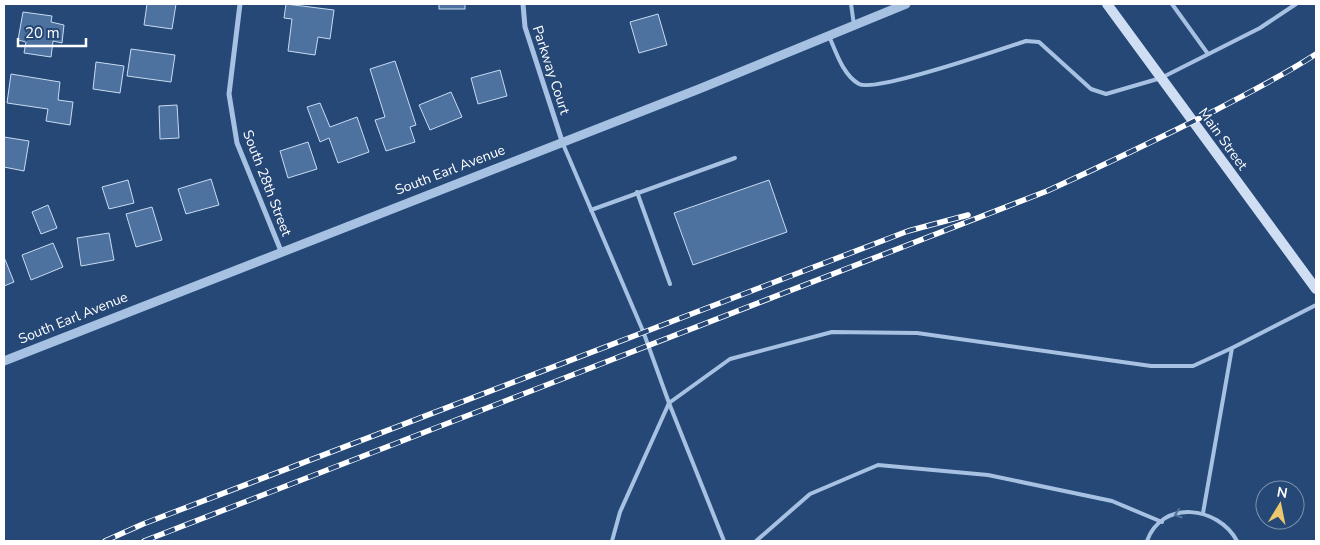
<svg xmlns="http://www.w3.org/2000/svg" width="1320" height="545" font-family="'Nunito Sans',sans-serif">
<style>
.building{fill:#4e72a0;stroke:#c9dbf2}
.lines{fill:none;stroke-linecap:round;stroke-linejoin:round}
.service{stroke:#a7c1e2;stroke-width:4}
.minor{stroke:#a7c1e2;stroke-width:5}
.tertiary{stroke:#a7c1e2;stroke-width:9}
.secondary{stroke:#d0def3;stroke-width:10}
.rail-casing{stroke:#fff;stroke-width:5.5}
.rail{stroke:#264877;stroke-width:4;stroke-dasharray:11;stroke-linecap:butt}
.oneway{stroke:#53729c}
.labels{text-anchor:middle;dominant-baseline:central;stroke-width:4;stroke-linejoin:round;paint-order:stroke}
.street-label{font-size:14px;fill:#fff;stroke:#264877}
</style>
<rect width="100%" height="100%" fill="#264877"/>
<g class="building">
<path d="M 147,4 L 176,4 L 172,29 L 144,25 Z"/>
<path d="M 286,4 L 334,10 L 330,39 L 318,37 L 315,55 L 288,51 L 292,19 L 284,18 Z"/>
<rect x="439" y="4" width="26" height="5"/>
<path d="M 23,12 L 52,16 L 51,22 L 64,25 L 62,43 L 53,41 L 51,57 L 24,53 L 26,42 L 18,40 Z"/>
<path d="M 658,14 L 667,45 L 639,53 L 630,22 Z"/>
<path d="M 131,49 L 175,55 L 171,82 L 127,76 Z"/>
<path d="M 395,61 L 416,125 L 410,127 L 415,142 L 386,151 L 375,120 L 385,117 L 370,69 Z"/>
<path d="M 96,62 L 124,66 L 120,93 L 93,89 Z"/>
<path d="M 500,70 L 507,96 L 478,104 L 471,78 Z"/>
<path d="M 11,74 L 60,82 L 58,100 L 73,102 L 70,125 L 46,121 L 48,109 L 7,103 Z"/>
<path d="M 451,92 L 462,117 L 430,130 L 419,105 Z"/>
<path d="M 320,103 L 330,127 L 357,117 L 369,152 L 338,163 L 329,138 L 320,142 L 307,107 Z"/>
<path d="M 177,105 L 179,138 L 160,139 L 159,106 Z"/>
<path d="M 4,137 L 29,141 L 24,171 L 4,167 Z"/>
<path d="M 308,142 L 317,169 L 288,178 L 280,151 Z"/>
<path d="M 211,179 L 219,205 L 186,214 L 178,189 Z"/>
<path d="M 128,180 L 134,203 L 109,209 L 102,187 Z"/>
<path d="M 769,180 L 787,232 L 693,265 L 674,213 Z"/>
<path d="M 48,205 L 57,228 L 41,234 L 32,212 Z"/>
<path d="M 152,207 L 162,240 L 136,247 L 126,214 Z"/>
<path d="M 109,233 L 114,260 L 81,266 L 77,238 Z"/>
<path d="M 53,243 L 63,267 L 31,280 L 22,255 Z"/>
<path d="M 4,257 L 14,282 L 4,286 Z"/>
</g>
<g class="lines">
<g class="service">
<path d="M 851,4 L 854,25"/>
<path d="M 1172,4 L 1208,54"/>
<path d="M 829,36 C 836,52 843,75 859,84 C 875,93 1001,49 1026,41 L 1039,42 L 1091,89 L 1106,94 L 1161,78 L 1260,28 L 1296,4"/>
<path d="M 563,144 L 643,331 L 669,403 L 730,359 L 832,332 L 917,333 L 1151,366 L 1193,366 L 1232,348"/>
<path d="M 637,192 L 670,284"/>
<path d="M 591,210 L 735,158"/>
<path d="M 669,403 L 724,541"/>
<path d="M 1203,513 L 1232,348 L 1316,305"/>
<path d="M 612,541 L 620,512 L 669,403"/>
<path d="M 756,541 L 810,494 L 878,465 L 988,475 L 1112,501 L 1162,522"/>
<path d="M 1147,541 C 1162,499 1218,506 1237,541"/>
</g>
<g class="minor">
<path d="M 240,4 L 229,94 L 237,143 L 281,251"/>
<path d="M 523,4 L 525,27 L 562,141"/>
</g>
<path class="tertiary" d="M 4,361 L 699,89 L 906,4"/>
<path class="secondary" d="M 1107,4 L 1316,289"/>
<g class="rail-casing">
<g id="rail">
<path d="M 105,541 L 143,524 L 908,231 L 968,215"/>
<path d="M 144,541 L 1047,191 C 1104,165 1160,138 1216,110 C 1250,92 1284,75 1316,54"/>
</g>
</g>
<use href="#rail" class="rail"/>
</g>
<defs><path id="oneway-chevron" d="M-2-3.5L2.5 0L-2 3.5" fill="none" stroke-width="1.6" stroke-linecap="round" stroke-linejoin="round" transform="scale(1.25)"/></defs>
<use class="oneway" href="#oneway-chevron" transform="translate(1178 514) rotate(163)"/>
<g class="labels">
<g class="street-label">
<text transform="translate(551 70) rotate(72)">Parkway Court</text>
<text transform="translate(1223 139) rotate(54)">Main Street</text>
<text transform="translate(450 170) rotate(-21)">South Earl Avenue</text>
<text transform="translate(267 183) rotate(69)">South 28th Street</text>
<text transform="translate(73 318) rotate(-22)">South Earl Avenue</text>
</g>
</g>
<rect width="1320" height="545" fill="none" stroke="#ffffff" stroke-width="10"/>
<g transform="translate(1280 505) rotate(10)"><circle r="24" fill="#264877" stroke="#7d91ad"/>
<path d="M0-4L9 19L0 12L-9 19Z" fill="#ebc86d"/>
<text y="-8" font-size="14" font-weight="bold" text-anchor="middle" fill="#ffffff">N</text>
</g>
<path d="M18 38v8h68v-8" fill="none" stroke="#ffffff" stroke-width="2.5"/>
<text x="25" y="38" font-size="15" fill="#ffffff" stroke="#264877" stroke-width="4" paint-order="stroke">20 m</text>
</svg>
